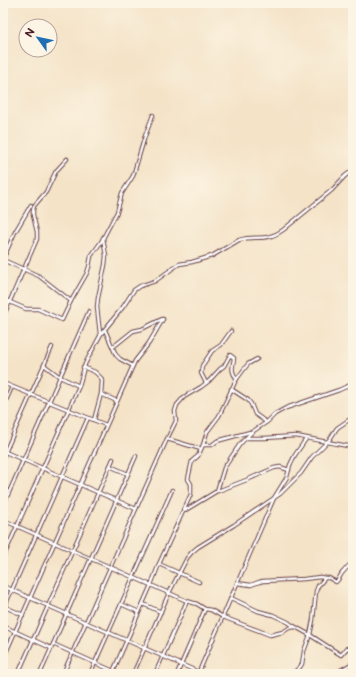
<svg xmlns="http://www.w3.org/2000/svg" width="356" height="677" font-family="'Balsamiq Sans',sans-serif">
<style>
.lines{fill:none;stroke-linecap:round;stroke-linejoin:round}
.minor-casing{stroke:#643c42;stroke-width:4.5}
.minor{stroke:#fff;stroke-width:2.5}
</style>
<rect width="100%" height="100%" fill="#fcf5e5"/>
<filter id="ink" filterUnits="userSpaceOnUse"><feTurbulence type="fractalNoise" baseFrequency=".025" numOctaves="2"/><feDisplacementMap in="SourceGraphic" scale="8" xChannelSelector="R" yChannelSelector="G"/><feConvolveMatrix kernelMatrix="1 2 1 2 8 2 1 2 1" color-interpolation-filters="sRGB"/></filter>
<filter id="wash" filterUnits="userSpaceOnUse"><feTurbulence type="fractalNoise" baseFrequency=".012" numOctaves="4" result="noise"/><feDisplacementMap in="SourceGraphic" scale="16" xChannelSelector="R" yChannelSelector="G"/><feGaussianBlur stdDeviation="0.9" result="paint"/><feColorMatrix in="noise" values="0 0 0 0 0 0 0 0 0 0 0 0 0 0 0 0 0 1.4 0 .05"/><feComposite in="paint" operator="in"/></filter>
<g filter="url(#wash)">
<rect width="100%" height="100%" fill="#f4e3c7"/>
</g>
<g filter="url(#ink)">
<g class="lines">
<g class="minor-casing">
<g id="minor">
<path d="M 3,259 L 15,232 L 31,205"/>
<path d="M 3,260 L 39,276 L 71,301"/>
<path d="M 3,299 L 26,309 L 38,309 L 62,320 L 71,301 L 87,273 L 89,267 L 91,256 L 101,242 L 117,212 L 122,193 L 133,176 L 145,136 L 153,115"/>
<path d="M 3,317 L 37,239 L 37,232 L 33,215 L 33,210 L 34,206 L 46,192 L 56,171 L 67,159"/>
<path d="M 105,330 L 116,355 L 120,359 L 133,366"/>
<path d="M 100,334 L 97,307 L 98,298 L 105,265 L 106,256 L 103,238"/>
<path d="M 113,347 L 133,331 L 142,329 L 162,319"/>
<path d="M 44,365 L 60,377 L 79,386"/>
<path d="M 83,367 L 95,372 L 101,378 L 102,381 L 101,394 L 94,420"/>
<path d="M 3,383 L 106,425"/>
<path d="M 206,383 L 201,373 L 202,366 L 212,351 L 221,345 L 231,331"/>
<path d="M 231,389 L 248,400 L 251,404 L 255,414 L 266,422"/>
<path d="M 101,394 L 117,401"/>
<path d="M 3,407 L 12,387"/>
<path d="M 246,438 L 265,438 L 296,436 L 353,447"/>
<path d="M 203,445 L 212,445 L 217,441 L 250,432"/>
<path d="M 201,449 L 167,439 L 176,421 L 175,411 L 177,405 L 184,397 L 201,387 L 209,381 L 220,369 L 224,366 L 230,355 L 234,358 C 233,367 230,371 237,379"/>
<path d="M 3,451 L 136,509"/>
<path d="M 3,457 L 52,347"/>
<path d="M 110,466 L 128,474"/>
<path d="M 218,491 L 249,479 L 274,468 L 280,467 L 289,470"/>
<path d="M 3,506 L 89,311"/>
<path d="M 184,511 L 217,491 L 224,468 L 240,444 L 252,432 L 267,422 L 275,414 L 286,408 L 339,390 L 350,385"/>
<path d="M 3,520 L 187,601 L 197,604 L 205,609 L 211,610 L 223,617 L 270,635 L 283,632 L 289,628 L 295,627"/>
<path d="M 3,558 L 79,386 L 85,364 L 101,334 L 123,307 L 134,290 L 140,286 L 155,281 L 179,264 L 192,262 L 212,256 L 239,240 C 256,234 265,243 283,230 L 332,190 L 345,176 L 353,170"/>
<path d="M 159,564 L 199,582"/>
<path d="M 237,583 L 251,585 L 259,582 L 263,581 L 304,579 L 320,577 L 325,578"/>
<path d="M 3,586 L 203,674"/>
<path d="M 231,598 L 258,611 L 273,615 L 288,622 L 292,625 L 310,635 L 341,655 L 347,648 L 353,651"/>
<path d="M 121,604 L 139,612"/>
<path d="M 143,604 L 161,612"/>
<path d="M 3,606 L 23,615"/>
<path d="M 3,610 L 88,418"/>
<path d="M 3,626 L 51,648"/>
<path d="M 53,644 L 120,674"/>
<path d="M 3,659 L 135,361 L 149,343 L 163,319"/>
<path d="M 3,671 L 11,674"/>
<path d="M 18,674 L 113,459"/>
<path d="M 40,674 L 136,456"/>
<path d="M 63,674 L 167,439"/>
<path d="M 90,674 L 172,490"/>
<path d="M 112,674 L 151,585 L 159,564 L 191,494 L 191,484 L 188,479 L 192,461 L 198,456 L 203,445 L 207,432 L 219,416 L 236,380 L 248,364 L 257,359"/>
<path d="M 133,674 L 169,593 L 187,558 L 192,552 L 198,547 L 234,525 L 280,494 L 301,473 L 312,457 L 330,439 L 337,428 L 353,417"/>
<path d="M 155,674 L 187,601"/>
<path d="M 177,674 L 205,609"/>
<path d="M 198,674 L 274,498 L 287,477 L 290,465 L 295,455 L 306,439"/>
<path d="M 292,674 L 300,667 L 302,664 L 304,651 L 310,635 L 313,620 L 316,591 L 318,586 L 325,578 L 329,578 L 336,582 C 340,579 340,574 344,571 C 347,567 350,565 353,561"/>
<path d="M 334,674 L 353,663"/>
</g>
</g>
<use href="#minor" class="minor"/>
</g>
</g>
<rect width="356" height="677" fill="none" stroke="#fcf5e5" stroke-width="16"/>
<g transform="translate(38 38) rotate(303)"><circle r="19" fill="#fcf5e5" stroke="#b59f9b"/>
<path d="M0-3L7 15L0 10L-7 15Z" fill="#1f6fb2"/>
<text y="-6" font-size="11" font-weight="bold" text-anchor="middle" fill="#4a1f2b">N</text>
</g>
</svg>
